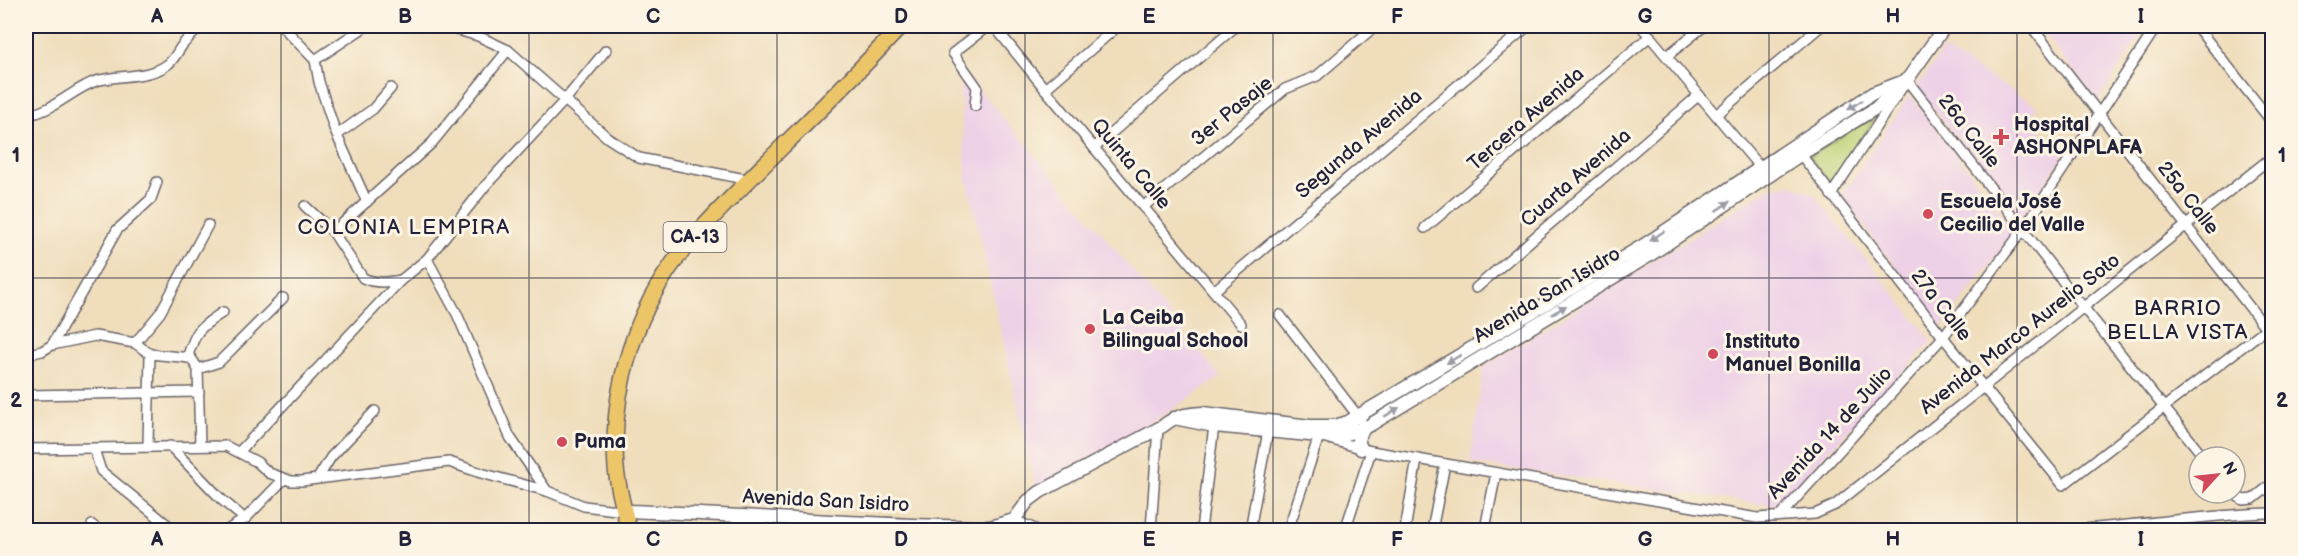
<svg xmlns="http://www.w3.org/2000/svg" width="2298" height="556" font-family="'Balsamiq Sans',sans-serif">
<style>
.built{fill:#eed0e7}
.green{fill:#bdd276;stroke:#707a58;stroke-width:1.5}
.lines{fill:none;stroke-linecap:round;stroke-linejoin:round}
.minor-casing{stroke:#6a6368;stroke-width:12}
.tertiary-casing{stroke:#6a6368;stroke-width:15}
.primary-casing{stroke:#6a6368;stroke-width:18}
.minor{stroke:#fff;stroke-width:9}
.tertiary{stroke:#fff;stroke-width:12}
.primary{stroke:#edc569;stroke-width:15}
.oneway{fill:#9c9ca7}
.grid{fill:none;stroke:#22223b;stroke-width:1.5;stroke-opacity:0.55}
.poi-dot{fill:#d1495b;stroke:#fcf5e5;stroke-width:2}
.labels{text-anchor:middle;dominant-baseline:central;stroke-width:6;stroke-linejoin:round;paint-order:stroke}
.shield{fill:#fcf5e5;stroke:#63616e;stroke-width:1.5}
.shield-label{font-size:18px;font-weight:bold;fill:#22223b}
.street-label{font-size:20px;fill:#22223b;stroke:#fcf5e5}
.poi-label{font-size:20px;font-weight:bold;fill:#22223b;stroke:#fcf5e5;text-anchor:start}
.neighbourhood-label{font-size:21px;letter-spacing:1.5px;fill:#22223b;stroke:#fcf5e5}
.neatline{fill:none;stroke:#22223b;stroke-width:2}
.grid-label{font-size:20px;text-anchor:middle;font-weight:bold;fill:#22223b}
</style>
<rect width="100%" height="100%" fill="#fcf5e5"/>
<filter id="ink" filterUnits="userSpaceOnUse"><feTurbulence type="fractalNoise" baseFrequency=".0167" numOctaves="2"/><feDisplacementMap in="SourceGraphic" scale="12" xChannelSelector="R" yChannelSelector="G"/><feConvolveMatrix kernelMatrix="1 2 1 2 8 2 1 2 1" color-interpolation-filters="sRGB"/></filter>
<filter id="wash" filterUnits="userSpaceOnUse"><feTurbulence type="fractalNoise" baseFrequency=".008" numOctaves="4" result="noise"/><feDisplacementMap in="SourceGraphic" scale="24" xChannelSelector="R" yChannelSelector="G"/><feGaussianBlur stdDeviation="1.35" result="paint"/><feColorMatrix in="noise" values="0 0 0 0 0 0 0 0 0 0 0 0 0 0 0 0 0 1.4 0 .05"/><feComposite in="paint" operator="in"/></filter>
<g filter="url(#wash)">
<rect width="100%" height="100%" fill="#efddbb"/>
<g class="built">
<path d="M 2038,26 L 2146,26 L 2098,101 Z"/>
<path d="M 1943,49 L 2037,106 L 2030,119 L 2064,155 L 2020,220 L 1917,87 Z"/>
<path d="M 971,80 L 1079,206 L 1221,377 L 1148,425 L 1036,487 L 966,175 L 960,89 Z"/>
<path d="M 1910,95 L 2015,231 L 1942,327 L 1841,196 Z"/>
<path d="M 1793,185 L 1814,195 L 1932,341 L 1777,506 L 1470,463 L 1484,367 L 1771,187 Z"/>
</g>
<path class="green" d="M 1883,108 L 1830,184 L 1809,157 Z"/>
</g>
<g filter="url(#ink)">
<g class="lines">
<g class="minor-casing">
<g id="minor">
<path d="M 282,26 L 315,60 L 319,82 L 335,131 L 367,202"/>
<path d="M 444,26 L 478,36 L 508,50 L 608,138 L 639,158 L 750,180"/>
<path d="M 994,26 L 1045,89 L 1241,324"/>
<path d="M 1641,26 L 1763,171"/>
<path d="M 2031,26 L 2272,336"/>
<path d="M 2196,26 L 2272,122"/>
<path d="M 1667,56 L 1704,26"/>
<path d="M 315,60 L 366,26"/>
<path d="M 1045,89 L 1118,26"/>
<path d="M 975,106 L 977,87 L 953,53 L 988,26"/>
<path d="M 26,114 C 47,116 74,88 96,81 C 116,75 152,78 168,64 C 175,59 179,48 185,42 C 190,36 196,31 202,26"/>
<path d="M 1716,115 L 1821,26"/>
<path d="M 337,135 L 373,109 L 391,88"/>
<path d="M 1094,148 L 1236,26"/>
<path d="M 1798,151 L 1943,337 L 2063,485 L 2272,324"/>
<path d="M 1831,195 L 1907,80 L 2083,307 L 2204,457"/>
<path d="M 305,206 L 333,232 L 363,278 C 376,284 388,282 401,280"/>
<path d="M 1143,207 L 1285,89 L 1317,76 L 1375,26"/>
<path d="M 1425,228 L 1650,36"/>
<path d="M 333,232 L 432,143 L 508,50"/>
<path d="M 26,240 L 29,234"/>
<path d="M 427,259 L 457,314 L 510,437 L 547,491"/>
<path d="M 1476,288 L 1699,95"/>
<path d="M 1214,291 L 1528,26"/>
<path d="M 1280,315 L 1361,420"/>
<path d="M 135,343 L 160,313 L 208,225"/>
<path d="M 52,345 L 117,230 L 151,199 L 157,182"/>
<path d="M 26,352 L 33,353 L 42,351 L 52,345 L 95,336 L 135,343 L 150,354 L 191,358 L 198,369 L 200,446"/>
<path d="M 187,358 C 197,328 198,329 223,312"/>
<path d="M 198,369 L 219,362 L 283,298"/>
<path d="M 26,395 L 199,392"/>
<path d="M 1329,439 L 1371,451 L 1757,518 L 1815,514 L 1835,505 L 2272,157"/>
<path d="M 148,446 L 150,354"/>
<path d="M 170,446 L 222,500 L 245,519"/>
<path d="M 26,449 L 226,446 L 257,462 L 269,473 L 291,481 L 302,481 L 449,462 L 481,473 L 547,491 L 584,506 L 624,511"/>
<path d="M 94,449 L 101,471 L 174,530"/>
<path d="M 239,452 L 401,280 L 427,259 L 486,185 L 565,100 L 606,50"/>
<path d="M 318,478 L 331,457 L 375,411"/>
<path d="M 2233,493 L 2243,500 L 2253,499 L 2272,484"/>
<path d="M 1780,516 L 1943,337 L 2023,230 L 2157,26"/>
<path d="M 1014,520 L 1037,530"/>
<path d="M 92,525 L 98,530"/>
<path d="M 1485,529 L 1496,473"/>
<path d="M 227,530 L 245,519 L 284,479"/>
<path d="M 1151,530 L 1158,428"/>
<path d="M 1201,530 L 1214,426"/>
<path d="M 1250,530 L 1268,431"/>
<path d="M 1288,530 L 1321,430"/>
<path d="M 1345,530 L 1371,451"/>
<path d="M 1405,530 L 1417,459"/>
<path d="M 1432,530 L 1445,464"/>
<path d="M 2065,530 C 2134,527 2203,514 2272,513"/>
</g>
</g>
<g class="tertiary-casing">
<g id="tertiary">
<path d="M 1174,418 L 1214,426 L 1320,436 L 1339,437 L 1370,425 L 1650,255 L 1800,155 L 1876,108 L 1907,80 L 1945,26"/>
<path d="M 1361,449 L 1358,438 L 1365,427"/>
<path d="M 624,511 C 747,514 868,526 990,527 L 1014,520 L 1028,501 L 1040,492 L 1163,426 C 1176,415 1187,414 1203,413 L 1310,426 L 1335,426 L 1348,422 L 1644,245 L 1873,93 L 1907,80"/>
</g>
</g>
<g class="primary-casing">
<path id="primary" d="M 629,530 C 624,510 618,489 616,468 C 610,389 636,305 688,244 C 716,212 747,182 777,152 C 819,111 861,69 901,26"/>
</g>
<use href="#minor" class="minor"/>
<use href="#tertiary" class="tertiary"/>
<use href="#primary" class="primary"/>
</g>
<defs><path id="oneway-solid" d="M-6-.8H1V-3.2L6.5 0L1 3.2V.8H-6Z" transform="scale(1.5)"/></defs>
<g class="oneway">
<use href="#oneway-solid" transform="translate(1855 105) rotate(147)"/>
<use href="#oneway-solid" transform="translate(1723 206) rotate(-34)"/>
<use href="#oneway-solid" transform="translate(1657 236) rotate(146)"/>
<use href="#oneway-solid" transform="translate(1559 310) rotate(-31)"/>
<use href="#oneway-solid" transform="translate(1454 359) rotate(149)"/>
<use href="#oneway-solid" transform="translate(1392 412) rotate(-31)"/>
</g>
</g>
<path class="grid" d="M 281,26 L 281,530M 529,26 L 529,530M 777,26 L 777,530M 1025,26 L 1025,530M 1273,26 L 1273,530M 1521,26 L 1521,530M 1769,26 L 1769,530M 2017,26 L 2017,530M 26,278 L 2272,278"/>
<g class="poi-dot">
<path d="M1998 128h6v6h6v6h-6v6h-6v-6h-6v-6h6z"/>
<circle cx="1928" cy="214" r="6"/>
<circle cx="1090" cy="329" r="6"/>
<circle cx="1713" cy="354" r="6"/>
<circle cx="562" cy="442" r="6"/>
</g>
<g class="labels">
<rect class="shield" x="663.5" y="222" width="63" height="30" rx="4.5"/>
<g class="shield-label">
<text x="695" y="237">CA-13</text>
</g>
<g class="street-label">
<text transform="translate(1232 111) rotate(-39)">3er Pasaje</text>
<text transform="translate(1526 119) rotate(-41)">Tercera Avenida</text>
<text transform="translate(1969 131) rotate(52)">26a Calle</text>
<text transform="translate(1359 144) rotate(-40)">Segunda Avenida</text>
<text transform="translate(1131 164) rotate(50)">Quinta Calle</text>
<text transform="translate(1576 178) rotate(-41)">Cuarta Avenida</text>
<text transform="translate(2188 198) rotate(52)">25a Calle</text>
<text transform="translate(1547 295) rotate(-31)">Avenida San Isidro</text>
<text transform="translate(1941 305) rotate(52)">27a Calle</text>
<text transform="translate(2020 334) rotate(-38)">Avenida Marco Aurelio Soto</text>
<text transform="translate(1830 433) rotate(-47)">Avenida 14 de Julio</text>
<text transform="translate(826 501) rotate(3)">Avenida San Isidro</text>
</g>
<g class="poi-label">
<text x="2014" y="125">Hospital<tspan x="2014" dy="23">ASHONPLAFA</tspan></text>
<text x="1940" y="202">Escuela José<tspan x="1940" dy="23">Cecilio del Valle</tspan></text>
<text x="1102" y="318">La Ceiba<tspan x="1102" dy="23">Bilingual School</tspan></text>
<text x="1725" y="342">Instituto<tspan x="1725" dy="23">Manuel Bonilla</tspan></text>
<text x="574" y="442">Puma</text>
</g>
<g class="neighbourhood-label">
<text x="404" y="227">COLONIA LEMPIRA</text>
<text x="2178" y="308">BARRIO<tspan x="2178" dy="24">BELLA VISTA</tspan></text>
</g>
</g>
<rect width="2298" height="556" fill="none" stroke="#fcf5e5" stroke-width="66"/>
<g transform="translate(2217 475) rotate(63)"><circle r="28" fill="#fcf5e5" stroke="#a5a1a1" stroke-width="1.5"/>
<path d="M0-4.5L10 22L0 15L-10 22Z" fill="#d1495b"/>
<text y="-9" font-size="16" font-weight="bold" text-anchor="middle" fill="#22223b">N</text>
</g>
<rect x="33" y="33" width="2232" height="490" class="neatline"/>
<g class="grid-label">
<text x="157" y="23">A</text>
<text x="405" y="23">B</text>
<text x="653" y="23">C</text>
<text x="901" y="23">D</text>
<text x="1149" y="23">E</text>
<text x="1397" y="23">F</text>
<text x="1645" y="23">G</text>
<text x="1893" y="23">H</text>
<text x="2141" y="23">I</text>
<text x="16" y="162">1</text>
<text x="2282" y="162">1</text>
<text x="16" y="407">2</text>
<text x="2282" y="407">2</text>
<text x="157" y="546">A</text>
<text x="405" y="546">B</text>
<text x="653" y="546">C</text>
<text x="901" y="546">D</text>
<text x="1149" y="546">E</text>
<text x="1397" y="546">F</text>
<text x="1645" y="546">G</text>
<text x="1893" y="546">H</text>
<text x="2141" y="546">I</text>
</g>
</svg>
